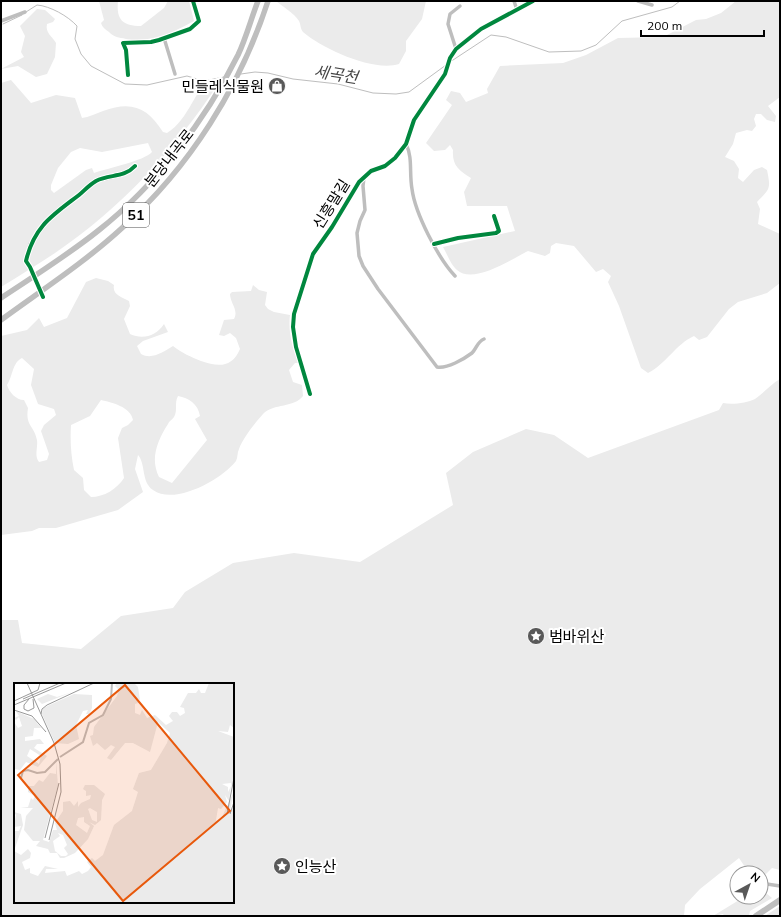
<svg xmlns="http://www.w3.org/2000/svg" width="781" height="917" font-family="Mulish,'Noto Sans KR',sans-serif">
<style>
.green{fill:#ebebeb;fill-rule:evenodd}
.lines{fill:none;stroke-linecap:round;stroke-linejoin:round}
.stream{stroke:#bebebe;stroke-width:1}
.minor-tunnel{stroke:#d9d9d9;stroke-width:3.5;stroke-dasharray:3.5 2;stroke-linecap:butt}
.minor{stroke:#bebebe;stroke-width:3.5}
.tertiary{stroke:#bebebe;stroke-width:4}
.trunk{stroke:#bebebe;stroke-width:5.5}
.motorway{stroke:#bebebe;stroke-width:6}
.cycleway-casing{stroke:#fff;stroke-width:6}
.cycleway{stroke:#00873e;stroke-width:4}
.labels{text-anchor:middle;dominant-baseline:central;stroke-width:4;stroke-linejoin:round;paint-order:stroke}
.shield{fill:#fff;stroke:#4c4c4c;stroke-width:1}
.shield-label{font-size:14px;font-weight:bold;fill:#000}
.poi-label{font-size:15px;fill:#000;stroke:#fff;text-anchor:start}
.street-label{font-size:15px;fill:#000;stroke:#fff}
.water-label{font-size:16px;font-style:italic;fill:#434343;stroke:#fff}
.inset-river{fill:none;stroke:#bebebe;stroke-width:2}
.inset-road{fill:none;stroke:#999;stroke-width:1}
.view{fill:#e8590c;fill-opacity:0.15;stroke:#e8590c;stroke-width:2}
.inset-edge{fill:none;stroke:#000;stroke-width:2}
</style>
<rect width="100%" height="100%" fill="#fff"/>
<g class="green">
<path d="M 99,1 L 118,1 C 116,20 123,26 141,26 L 164,8 L 168,1 L 189,1 L 194,21 C 172,33 151,43 126,39 C 118,37 115,38 109,32 C 105,29 102,27 101,23 L 104,20 Z"/>
<path d="M 276,1 L 426,1 L 422,19 L 406,41 L 406,51 L 399,64 C 373,72 323,49 303,32 C 300,28 301,25 299,21 C 294,13 283,7 276,1 Z"/>
<path d="M 736,1 L 780,1 L 780,97 L 768,106 L 776,116 L 775,122 L 767,120 L 761,114 L 756,114 L 754,119 L 756,126 L 752,131 L 747,130 L 736,133 L 733,144 L 725,157 L 734,161 L 739,169 L 738,178 L 743,182 L 754,170 L 762,167 L 767,170 C 771,189 770,189 757,202 L 760,209 L 758,224 L 780,234 L 780,283 L 767,293 L 738,302 L 729,309 L 707,337 L 699,340 L 694,336 C 676,344 666,364 648,373 L 641,368 L 619,306 L 608,282 L 611,276 L 603,269 L 596,272 L 574,246 L 556,243 L 551,246 L 550,253 L 545,256 L 528,251 C 512,259 473,285 457,270 C 451,265 447,254 443,247 L 515,231 L 507,206 L 467,206 L 464,192 L 471,178 C 459,170 452,166 453,150 L 450,145 L 445,150 L 434,151 L 426,143 L 452,105 L 446,100 L 451,91 L 460,93 L 466,102 L 488,93 L 487,89 L 500,66 L 563,63 L 586,55 L 618,38 L 663,37 L 696,20 L 706,19 L 721,13 Z"/>
<path d="M 37,9 L 45,10 L 55,19 L 53,22 L 47,24 C 45,33 52,36 56,43 L 55,57 L 47,74 L 36,77 L 18,66 L 1,69 L 24,57 L 21,52 L 25,36 L 20,26 Z"/>
<path d="M 211,79 L 214,79 L 218,84 C 175,150 120,209 55,253 C 37,265 19,276 1,287 L 1,83 L 11,80 L 31,103 L 56,95 L 75,98 L 82,118 C 89,117 95,114 103,111 C 132,100 148,108 163,132 L 167,133 C 189,120 196,86 211,79 ZM 148,143 L 152,152 C 144,161 108,168 94,173 L 92,168 L 86,170 L 54,193 L 51,190 L 51,185 L 58,168 L 71,152 L 80,148 L 102,152 Z"/>
<path d="M 96,278 L 108,281 L 114,285 C 112,295 122,297 129,301 L 130,306 L 124,319 L 130,334 C 143,340 156,336 164,324 L 168,332 L 143,341 L 137,346 L 141,354 C 152,360 163,352 173,346 C 182,353 191,357 201,361 C 218,367 232,368 240,349 L 236,338 L 230,333 L 224,336 L 219,335 L 224,320 L 234,319 C 239,310 230,303 230,294 L 232,292 L 251,291 L 253,285 L 259,290 L 267,292 L 265,305 L 268,309 L 274,312 L 290,315 C 288,330 292,350 299,363 L 295,363 L 289,370 L 293,382 L 302,385 L 303,396 C 294,408 274,403 263,414 C 255,423 243,438 239,449 C 237,453 238,457 236,461 C 222,479 175,506 153,490 C 141,482 146,464 138,455 L 135,469 L 143,492 L 118,510 L 56,528 L 39,528 L 32,531 L 1,535 L 1,336 L 27,330 L 39,318 L 44,327 L 67,318 L 86,282 ZM 22,358 L 34,369 L 31,385 L 38,404 L 54,409 L 56,415 L 44,425 L 41,431 L 49,454 L 47,460 L 39,462 C 34,456 38,448 37,440 C 34,425 25,426 28,408 L 24,400 C 16,400 9,392 7,385 C 13,376 12,363 22,358 ZM 178,396 C 189,398 198,404 200,416 L 195,419 L 207,440 L 172,483 L 159,477 C 150,459 157,441 168,424 C 169,421 172,420 174,417 C 178,410 174,403 178,396 ZM 101,400 C 111,402 131,407 133,420 L 128,425 L 122,428 L 118,438 L 124,478 C 117,489 104,497 91,497 L 84,490 L 83,478 L 74,470 C 71,455 70,441 71,425 L 90,416 Z"/>
<path d="M 780,379 L 780,870 L 772,868 L 764,876 L 761,875 L 761,873 L 749,873 L 739,858 L 700,889 L 685,905 L 684,916 L 1,916 L 1,620 L 18,620 L 22,643 L 81,649 L 121,616 L 173,608 L 185,592 L 233,563 L 294,553 L 360,562 L 453,505 L 446,473 L 473,452 L 526,429 L 554,435 L 588,458 L 719,410 L 723,403 C 732,405 747,403 755,399 C 764,393 771,384 780,379 ZM 15,684 L 233,684 L 233,902 L 15,902 Z"/>
<path d="M 761,893 L 766,893 L 772,898 L 750,911 L 749,916 L 724,916 L 723,914 L 713,916 L 744,897 L 761,897 Z"/>
<path d="M 780,906 L 780,916 L 765,916 Z"/>
</g>
<g class="lines">
<g class="stream">
<path d="M 26,12 L 37,5 C 50,6 68,16 77,26 L 75,39 L 81,54 L 91,66 L 125,84 L 147,85 L 187,76 L 204,81 L 224,77"/>
<path d="M 3,24 L 22,15"/>
<path d="M 450,62 L 491,35 L 506,37 L 549,52 L 581,51 L 596,45 L 622,21 L 672,7 L 680,1"/>
<path d="M 241,74 L 255,72 L 268,73 L 293,79 L 338,84 L 373,93 L 396,94 L 409,92 L 446,65"/>
</g>
<path class="minor-tunnel" d="M 32,271 L 43,297"/>
<g class="minor">
<path d="M 514,1 L 517,10"/>
<path d="M 638,1 L 652,5"/>
<path d="M 1,21 L 25,12"/>
<path d="M 164,38 L 175,74"/>
<path d="M 456,49 L 448,24 L 450,14 L 460,6"/>
<path d="M 128,75 L 126,50 L 123,43 L 151,42 L 159,40 L 190,29 L 199,21 L 193,1"/>
<path d="M 406,144 C 413,158 409,173 412,189 C 415,213 438,258 455,276"/>
<path d="M 364,177 L 363,186 L 365,210 L 360,221 L 357,233 L 359,256 L 363,266 L 378,289 L 437,367 C 447,369 464,359 472,353 C 477,348 477,342 484,339"/>
<path d="M 434,244 L 458,238 L 496,233 L 499,231 L 494,216"/>
<path d="M 32,271 L 26,261 L 30,244 L 53,214 L 96,181 L 122,175 L 135,166"/>
<path d="M 761,883 L 780,886"/>
</g>
<path class="tertiary" d="M 310,394 L 296,347 L 293,327 L 294,314 L 313,254 L 332,227 L 359,182 L 371,171 L 385,166 L 395,158 L 406,144 L 414,120 L 445,74 L 450,58 L 456,49 L 481,29 L 533,1"/>
<g class="trunk">
<path d="M 1,298 C 34,276 68,255 99,230 C 156,185 205,121 238,55 C 246,38 251,19 258,1"/>
<path d="M 1,320 C 42,290 85,262 122,228 C 190,167 240,87 268,1"/>
</g>
<path class="motorway" d="M 756,916 L 780,900"/>
<g class="cycleway-casing">
<g id="cycleway">
<path d="M 128,75 L 126,50 L 123,43 L 151,42 L 159,40 L 190,29 L 199,21 L 193,1"/>
<path d="M 434,244 L 458,238 L 496,233 L 499,231 L 494,216"/>
<path d="M 43,297 L 30,267 L 26,261 C 34,226 53,215 79,195 C 84,191 89,185 96,181 C 110,174 124,178 135,166"/>
<path d="M 310,394 L 296,347 L 293,327 L 294,314 L 313,254 L 332,227 L 359,182 L 371,171 L 385,166 L 395,158 L 406,144 L 414,120 L 445,74 L 450,58 L 456,49 L 481,29 L 533,1"/>
</g>
</g>
<use href="#cycleway" class="cycleway"/>
</g>
<defs>
<g id="shop-disc" transform="scale(0.9)"><circle r="9.5" fill="#595959" stroke="#fff"/><path d="M-5-2.5h2.3a2.7 3.5 0 0 1 5.4 0H5L5.5 6h-11ZM-1.5-2.5h3a1.5 2.3 0 0 0-3 0Z" fill="#fff"/></g>
<g id="sight-disc" transform="scale(0.9)"><circle r="9.5" fill="#595959" stroke="#fff"/><path d="M0-6L1.8-2.2L6-1.7L2.9 1.2L3.7 5.4L0 3.3L-3.7 5.4L-2.9 1.2L-6-1.7L-1.8-2.2Z" fill="#fff"/></g>
</defs>
<g fill-rule="evenodd">
<use href="#shop-disc" x="277" y="86"/>
<use href="#sight-disc" x="536" y="636"/>
<use href="#sight-disc" x="282" y="866"/>
</g>
<g class="labels">
<rect class="shield" x="123" y="203" width="26" height="24" rx="3"/>
<g class="shield-label">
<text x="136" y="215">51</text>
</g>
<g class="poi-label">
<text x="264" y="86" text-anchor="end">민들레식물원</text>
<text x="549" y="636">범바위산</text>
<text x="295" y="866">인능산</text>
</g>
<g class="street-label">
<text transform="translate(169 158) rotate(-52)">분당내곡로</text>
<text transform="translate(331 204) rotate(-58)">신흥말길</text>
</g>
<g class="water-label">
<text transform="translate(336 74) rotate(9)">세곡천</text>
</g>
</g>
<g transform="translate(14 683)">
<rect width="220" height="220" fill="#fff"/>
<path d="M 103,0 L 120,0 L 124,4 L 126,17 L 122,15 L 124,20 L 121,21 L 121,30 L 126,32 L 128,27 L 133,35 L 141,32 L 152,42 L 159,38 L 155,33 L 158,29 L 163,29 L 166,33 L 171,30 L 170,25 L 166,24 L 174,10 L 182,10 L 185,6 L 187,10 L 191,10 L 195,0 L 220,0 L 220,45 L 216,42 L 214,49 L 204,48 L 220,54 L 220,92 L 218,105 L 217,100 L 208,101 L 214,104 L 214,109 L 217,103 L 215,118 L 211,112 L 213,119 L 207,126 L 204,125 L 202,137 L 203,139 L 207,136 L 220,108 L 215,133 L 220,120 L 220,220 L 0,220 L 0,148 L 5,148 L 7,143 L 0,144 L 2,132 L 0,129 L 7,131 L 9,142 L 0,168 L 7,172 L 14,166 L 17,170 L 16,175 L 8,179 L 11,187 L 16,185 L 16,190 L 24,193 L 31,183 L 44,186 L 32,186 L 31,190 L 51,188 L 53,193 L 65,188 L 68,191 L 74,188 L 77,184 L 73,179 L 78,175 L 81,178 L 89,172 L 100,142 L 118,128 L 124,109 L 119,106 L 125,90 L 137,87 L 153,60 L 156,50 L 144,39 L 136,69 L 119,60 L 111,60 L 97,77 L 93,75 L 101,64 L 97,62 L 91,67 L 83,60 L 79,63 L 76,53 L 79,52 L 80,44 L 103,13 L 105,7 L 101,3 ZM 58,9 L 28,21 L 23,16 L 34,11 L 43,14 ZM 60,11 L 78,12 L 78,25 L 75,31 L 72,31 L 74,27 L 69,28 L 62,42 L 65,56 L 54,61 L 41,60 L 28,31 L 29,25 ZM 2,28 L 20,36 L 27,45 L 20,45 L 19,53 L 11,54 L 11,58 L 26,56 L 30,61 L 23,61 L 20,65 L 33,73 L 24,84 L 12,79 L 6,87 L 0,86 L 0,39 L 4,45 L 8,43 L 5,34 L 2,37 L 0,35 L 5,33 ZM 16,66 L 27,73 L 25,81 L 13,73 ZM 42,78 L 44,102 L 29,157 L 35,159 L 39,147 L 43,147 L 41,140 L 49,128 L 49,119 L 56,118 L 60,123 L 64,118 L 64,124 L 67,120 L 76,116 L 77,112 L 72,113 L 72,108 L 69,106 L 71,102 L 80,102 L 91,111 L 88,117 L 87,137 L 81,142 L 75,139 L 80,143 L 74,156 L 61,170 L 50,175 L 46,175 L 43,170 L 36,170 L 34,166 L 22,163 L 26,158 L 19,158 L 10,147 L 12,133 L 19,125 L 6,125 L 14,124 L 17,115 L 19,117 L 21,113 L 14,109 L 14,103 L 20,103 L 25,97 L 29,99 L 36,90 L 42,91 ZM 76,125 L 83,129 L 83,139 L 78,137 L 74,126 ZM 70,134 L 70,139 L 76,143 L 73,150 L 62,142 L 64,135 ZM 44,150 L 49,152 L 53,162 L 50,165 L 54,171 L 52,173 L 47,173 L 41,168 L 39,158 L 46,153 Z" fill="#ebebeb" fill-rule="evenodd"/>
<path class="inset-river" d="M 46,74 L 69,59 L 75,40 L 89,32 L 97,16 L 98,0M 7,95 L 9,88 L 14,87 L 23,90 L 31,89 L 44,76"/>
<path class="inset-road" d="M 13,0 L 40,60 L 46,81 L 47,109 L 35,157M 9,16 L 46,0M 15,16 L 10,22 L 10,26 L 14,28 L 20,25 L 19,16M 0,18 L 24,7 L 26,0M 0,22 L 52,0M 0,27 L 18,33 L 32,49M 27,31 L 28,26 L 33,22 L 80,0M 213,131 L 220,95M 216,131 L 220,119M 31,155 L 45,100"/>
<path class="view" d="M 111,2 L 216,128 L 109,218 L 4,92 Z"/>
<rect width="220" height="220" class="inset-edge"/>
</g>
<rect width="781" height="917" fill="none" stroke="#000000" stroke-width="4"/>
<g transform="translate(749 885) rotate(40)"><circle r="19" fill="#ffffff" stroke="#999999"/>
<path d="M0-3L7 15L0 10L-7 15Z" fill="#595959"/>
<text y="-6" font-size="11" font-weight="bold" text-anchor="middle" fill="#000000">N</text>
</g>
<path d="M641 30v6h123v-6" fill="none" stroke="#000000" stroke-width="2"/>
<text x="647" y="30" font-size="12" fill="#000000" stroke="#ffffff" stroke-width="3" paint-order="stroke">200 m</text>
</svg>
